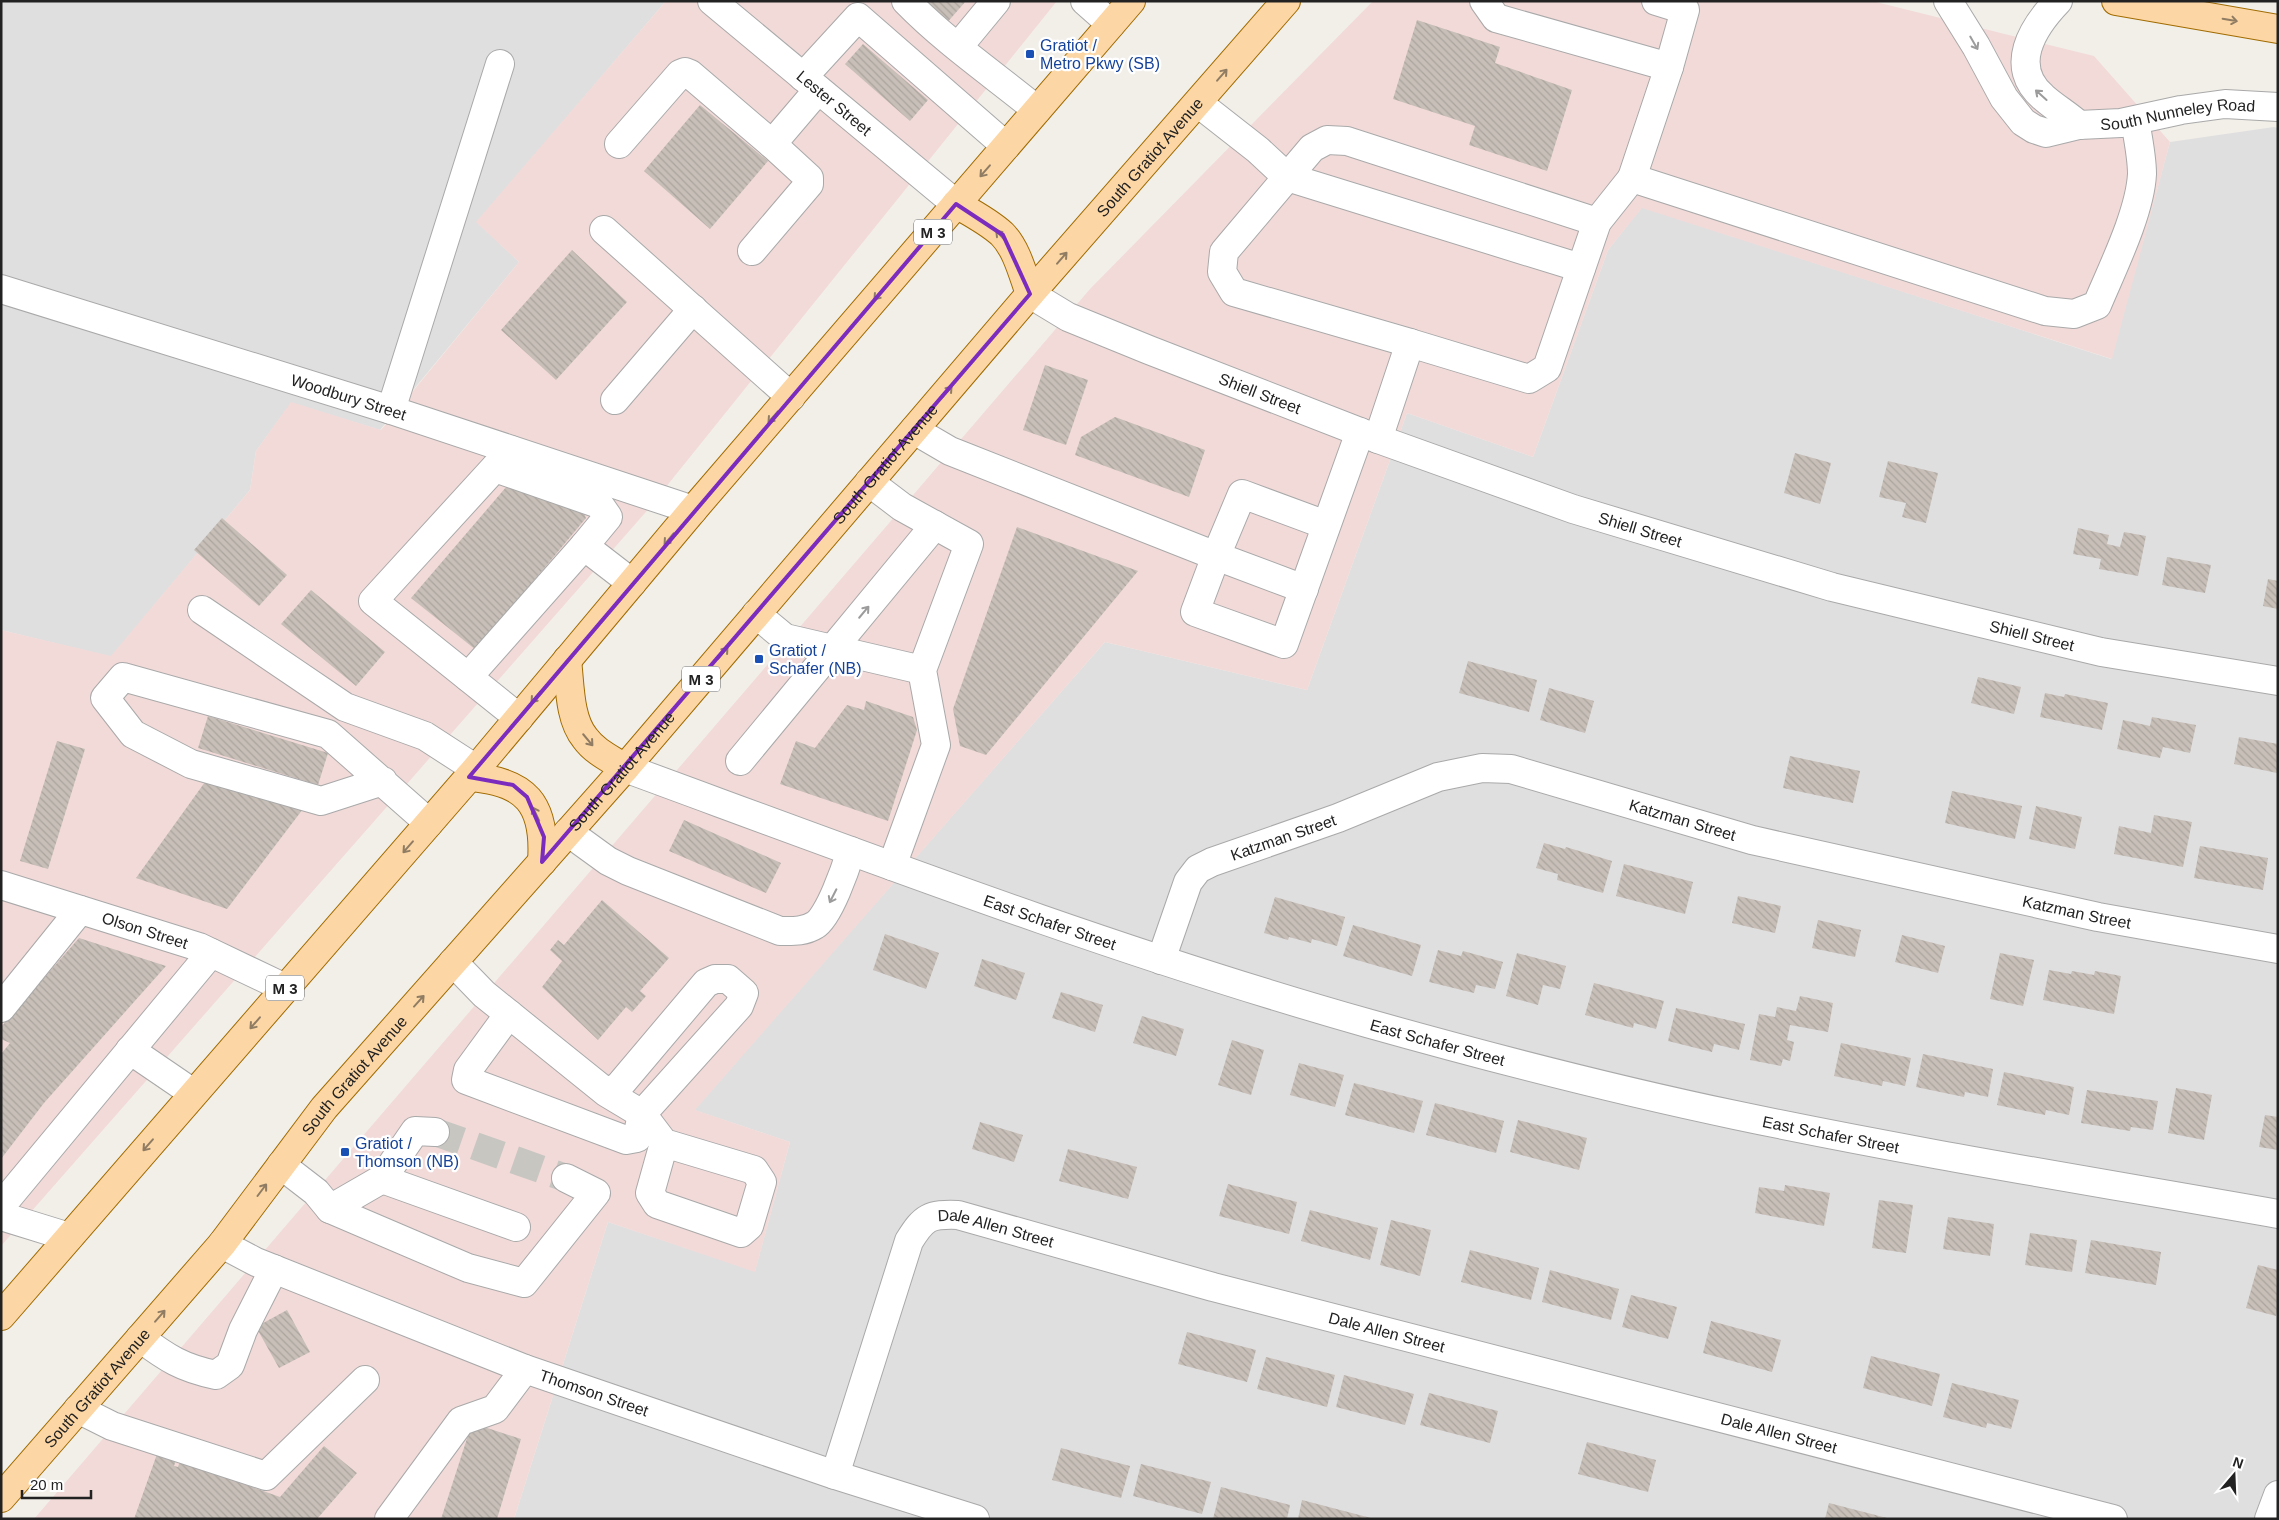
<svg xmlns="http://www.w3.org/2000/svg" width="2279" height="1520" font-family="Arial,sans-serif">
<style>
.residential{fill:#e0dfdf}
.commercial{fill:#f2dad9}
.building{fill:url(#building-back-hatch)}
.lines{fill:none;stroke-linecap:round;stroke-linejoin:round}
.minor-tunnel{stroke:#c8c6c1;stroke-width:28;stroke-dasharray:28 14;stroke-linecap:butt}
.minor-casing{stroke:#a9a9a9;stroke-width:30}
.major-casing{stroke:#a06b00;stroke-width:30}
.minor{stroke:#fff;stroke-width:28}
.major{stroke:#fcd6a4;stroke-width:28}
.oneway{stroke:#8f7c63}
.oneway2{stroke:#9c9c9c}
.marked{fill:none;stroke:#7b2cbf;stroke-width:4;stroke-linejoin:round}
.transit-dot{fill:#1a4fb4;stroke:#fff;stroke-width:2}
.labels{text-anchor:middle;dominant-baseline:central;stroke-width:4.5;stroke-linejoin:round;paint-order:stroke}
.shield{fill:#fff;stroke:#646464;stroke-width:1}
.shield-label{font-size:15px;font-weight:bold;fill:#222}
.transit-label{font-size:16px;fill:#164399;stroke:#fff;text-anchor:start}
.street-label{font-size:16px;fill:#222;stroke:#fff}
</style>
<defs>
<pattern id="building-back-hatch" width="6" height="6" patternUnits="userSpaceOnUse" patternTransform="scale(1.25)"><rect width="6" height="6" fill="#c7bfb8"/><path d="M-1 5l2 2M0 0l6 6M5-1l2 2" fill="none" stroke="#aba49e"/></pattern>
</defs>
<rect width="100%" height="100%" fill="#f2efe9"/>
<g class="residential">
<path d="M 1,1 L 666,1 L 477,222 L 519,262 L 380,430 L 291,403 L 256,451 L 250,490 L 111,657 L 1,630 Z"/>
<path d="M 2274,127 L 2278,128 L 2278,1519 L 514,1519 L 608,1222 L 755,1271 L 790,1142 L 694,1110 L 1105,642 L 1307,690 L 1407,413 L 1533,457 L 1608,250 L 1642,207 L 2111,359 L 2170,142 Z"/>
</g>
<g class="commercial">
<path d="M 666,1 L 1057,1 L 645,513 L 1,1246 L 1,630 L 111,656 L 250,490 L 256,451 L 291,402 L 381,430 L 519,262 L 476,222 Z"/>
<path d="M 1373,1 L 1872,1 L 2094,56 L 2170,142 L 2112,359 L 1642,208 L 1608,250 L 1533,457 L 1407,413 L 1307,690 L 1105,642 L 695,1110 L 790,1142 L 755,1272 L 608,1222 L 514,1519 L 34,1519 L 1090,289 Z"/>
</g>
<g class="building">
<path d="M 923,1 L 966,1 L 945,25 Z"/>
<path d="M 1417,20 L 1500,47 L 1495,63 L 1572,90 L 1547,171 L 1469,145 L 1475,126 L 1393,99 Z"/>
<path d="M 863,44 L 928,100 L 910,121 L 845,64 Z"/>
<path d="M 700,105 L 768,161 L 710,229 L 644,171 Z"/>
<path d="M 572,250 L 627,302 L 556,380 L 501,330 Z"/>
<path d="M 1045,365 L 1088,380 L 1066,445 L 1023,430 Z"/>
<path d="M 1115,417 L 1205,450 L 1189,497 L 1075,455 L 1081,437 Z"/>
<path d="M 1795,453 L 1831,463 L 1820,504 L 1784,493 Z"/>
<path d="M 1888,461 L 1938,473 L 1926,523 L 1902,517 L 1906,503 L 1879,497 Z"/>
<path d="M 507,486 L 582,509 L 586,518 L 476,650 L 411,598 Z"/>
<path d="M 222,518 L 287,575 L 259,606 L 194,550 Z"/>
<path d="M 1017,527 L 1138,571 L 986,755 L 960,746 L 953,709 Z"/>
<path d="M 2078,528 L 2109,535 L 2107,544 L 2120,547 L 2124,532 L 2146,536 L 2138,576 L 2099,569 L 2101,559 L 2073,554 Z"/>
<path d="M 2167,557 L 2211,565 L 2205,593 L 2162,585 Z"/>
<path d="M 2268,579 L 2278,581 L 2278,609 L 2263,606 Z"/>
<path d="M 311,590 L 385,652 L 356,686 L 281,624 Z"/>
<path d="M 1468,661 L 1537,680 L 1529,712 L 1459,693 Z"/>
<path d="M 1978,677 L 2021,687 L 2014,714 L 1971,703 Z"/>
<path d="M 1549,688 L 1594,701 L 1585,733 L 1540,720 Z"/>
<path d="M 2045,693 L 2064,697 L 2065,694 L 2108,703 L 2102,730 L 2040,717 Z"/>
<path d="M 866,701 L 913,717 L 917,730 L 888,821 L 780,784 L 796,741 L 815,748 L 847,705 L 864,710 Z"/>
<path d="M 208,716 L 328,753 L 318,785 L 198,748 Z"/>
<path d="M 2152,717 L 2196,725 L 2190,753 L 2163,747 L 2160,758 L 2117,749 L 2123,720 L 2150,726 Z"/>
<path d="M 2239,737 L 2278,744 L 2277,773 L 2234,764 Z"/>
<path d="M 57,741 L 85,749 L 48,869 L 20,861 Z"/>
<path d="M 1790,756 L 1860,771 L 1853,803 L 1783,788 Z"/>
<path d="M 210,775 L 306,805 L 227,909 L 136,878 Z"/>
<path d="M 1952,791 L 2022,806 L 2015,839 L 1945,823 Z"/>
<path d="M 2036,806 L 2082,817 L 2075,849 L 2029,839 Z"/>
<path d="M 2154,815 L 2192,822 L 2183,867 L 2114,854 L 2119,826 L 2151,833 Z"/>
<path d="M 684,820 L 781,863 L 766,893 L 669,851 Z"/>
<path d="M 1544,843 L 1565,849 L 1566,847 L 1612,861 L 1603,893 L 1557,880 L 1558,874 L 1536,868 Z"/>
<path d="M 2200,846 L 2268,858 L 2263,890 L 2194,878 Z"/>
<path d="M 1624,864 L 1693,882 L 1685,914 L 1616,896 Z"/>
<path d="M 1738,896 L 1781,906 L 1775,933 L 1732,923 Z"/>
<path d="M 1275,897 L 1345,917 L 1337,946 L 1312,939 L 1311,943 L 1289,937 L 1288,940 L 1264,933 Z"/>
<path d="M 602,900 L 669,958 L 640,991 L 646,996 L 632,1012 L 626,1007 L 598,1040 L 542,987 L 562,961 L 550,950 L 558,940 L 564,945 Z"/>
<path d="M 1818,920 L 1861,930 L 1855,957 L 1812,948 Z"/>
<path d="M 1353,925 L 1421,945 L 1412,976 L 1343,956 Z"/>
<path d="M 885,934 L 939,953 L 926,989 L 873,970 Z"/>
<path d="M 1902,935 L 1945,946 L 1938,973 L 1895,962 Z"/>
<path d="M 79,938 L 166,966 L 44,1103 L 1,1159 L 1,1054 L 10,1043 L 1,1039 L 1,1027 Z"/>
<path d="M 1438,950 L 1461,956 L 1463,951 L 1503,962 L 1495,989 L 1476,985 L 1474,993 L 1429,982 Z"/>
<path d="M 1517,953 L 1566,966 L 1560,989 L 1543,985 L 1538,1005 L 1506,996 Z"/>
<path d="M 2000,953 L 2034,960 L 2023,1006 L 1990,999 Z"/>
<path d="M 982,959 L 1025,973 L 1016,1000 L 974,986 Z"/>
<path d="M 2049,970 L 2071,974 L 2072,971 L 2094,975 L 2095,971 L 2121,976 L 2114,1014 L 2043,1000 Z"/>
<path d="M 1594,983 L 1664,1001 L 1656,1029 L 1634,1023 L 1633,1028 L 1585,1015 Z"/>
<path d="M 1061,992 L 1103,1005 L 1095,1032 L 1052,1018 Z"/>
<path d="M 1800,996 L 1833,1003 L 1828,1032 L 1790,1025 L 1787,1040 L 1794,1042 L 1790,1061 L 1783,1059 L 1781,1066 L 1750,1060 L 1759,1014 L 1775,1017 L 1777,1007 L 1796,1011 Z"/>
<path d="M 1676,1008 L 1745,1024 L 1739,1050 L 1714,1044 L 1712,1052 L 1668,1041 Z"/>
<path d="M 1142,1016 L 1184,1029 L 1176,1056 L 1133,1043 Z"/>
<path d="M 1232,1040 L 1264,1050 L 1251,1095 L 1218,1085 Z"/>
<path d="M 1841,1043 L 1911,1058 L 1905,1086 L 1883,1081 L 1882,1086 L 1834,1076 Z"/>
<path d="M 1923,1054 L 1993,1069 L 1988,1097 L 1965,1092 L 1964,1097 L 1916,1087 Z"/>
<path d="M 1299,1063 L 1344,1075 L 1335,1107 L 1290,1095 Z"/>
<path d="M 2004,1072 L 2074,1087 L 2069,1115 L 2046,1110 L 2045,1115 L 1997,1105 Z"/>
<path d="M 1354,1083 L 1423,1101 L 1414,1133 L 1345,1115 Z"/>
<path d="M 2176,1088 L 2212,1095 L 2204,1140 L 2168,1133 Z"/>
<path d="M 2087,1090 L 2158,1101 L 2153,1130 L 2131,1127 L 2130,1131 L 2081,1123 Z"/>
<path d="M 1435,1103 L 1504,1121 L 1496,1153 L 1426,1135 Z"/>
<path d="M 2265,1115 L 2278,1117 L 2278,1150 L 2259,1147 Z"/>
<path d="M 1518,1120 L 1587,1138 L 1579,1170 L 1510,1152 Z"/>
<path d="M 980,1122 L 1023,1135 L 1014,1162 L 972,1149 Z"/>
<path d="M 1068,1149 L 1137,1167 L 1128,1199 L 1059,1181 Z"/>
<path d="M 1228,1184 L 1297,1202 L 1289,1234 L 1219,1216 Z"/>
<path d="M 1785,1185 L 1830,1193 L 1824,1226 L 1755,1213 L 1759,1187 L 1784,1191 Z"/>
<path d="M 1879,1200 L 1913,1205 L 1906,1253 L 1872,1248 Z"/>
<path d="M 1310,1210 L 1378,1228 L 1370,1260 L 1301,1241 Z"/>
<path d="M 1948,1217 L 1994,1224 L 1990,1256 L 1943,1249 Z"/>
<path d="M 1391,1220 L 1431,1230 L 1420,1276 L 1380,1265 Z"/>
<path d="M 2030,1233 L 2077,1240 L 2072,1272 L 2025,1265 Z"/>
<path d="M 2091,1240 L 2161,1252 L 2156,1285 L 2085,1273 Z"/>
<path d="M 1470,1250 L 1539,1268 L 1531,1300 L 1461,1282 Z"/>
<path d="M 2258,1265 L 2278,1270 L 2278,1308 L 2276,1316 L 2246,1308 Z"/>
<path d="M 1550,1270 L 1619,1289 L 1611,1320 L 1542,1302 Z"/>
<path d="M 1631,1295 L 1677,1307 L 1668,1339 L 1622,1327 Z"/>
<path d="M 287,1310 L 310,1352 L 279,1368 L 256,1327 Z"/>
<path d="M 1711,1321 L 1781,1340 L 1772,1372 L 1703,1353 Z"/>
<path d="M 1187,1332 L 1256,1350 L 1247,1382 L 1178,1364 Z"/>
<path d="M 1871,1356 L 1940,1374 L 1932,1406 L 1863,1388 Z"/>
<path d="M 1266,1357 L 1335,1375 L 1327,1407 L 1257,1389 Z"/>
<path d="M 1344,1375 L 1414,1394 L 1405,1425 L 1336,1407 Z"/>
<path d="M 1952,1383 L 2019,1400 L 2011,1429 L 1987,1423 L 1986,1428 L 1943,1417 Z"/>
<path d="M 1429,1393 L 1498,1411 L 1490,1443 L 1420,1425 Z"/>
<path d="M 472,1423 L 521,1439 L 497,1519 L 441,1519 Z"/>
<path d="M 1587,1442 L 1656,1460 L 1648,1492 L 1578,1474 Z"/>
<path d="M 324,1446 L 357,1473 L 317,1519 L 134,1519 L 157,1454 L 176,1460 L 174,1466 L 178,1467 L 180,1461 L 280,1497 Z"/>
<path d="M 1061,1448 L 1130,1466 L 1121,1498 L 1052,1480 Z"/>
<path d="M 1141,1464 L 1211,1482 L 1202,1514 L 1133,1496 Z"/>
<path d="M 1221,1487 L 1290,1505 L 1287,1519 L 1213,1519 Z"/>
<path d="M 1302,1500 L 1371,1518 L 1371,1519 L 1298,1519 Z"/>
<path d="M 1829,1503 L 1887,1518 L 1886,1519 L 1825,1519 Z"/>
</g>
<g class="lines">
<path class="minor-tunnel" d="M 435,1132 L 566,1178"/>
<g class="minor-casing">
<g id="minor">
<path id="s1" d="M 712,1 L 956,204"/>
<path d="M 906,1 C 946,42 993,74 1037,110"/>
<path d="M 1085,1 L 1111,24"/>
<path d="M 1484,1 L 1496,18 L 1669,67"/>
<path id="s2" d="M 1948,1 L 1976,46 L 2004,98 L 2023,122 L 2034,129 L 2046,133 L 2079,125 L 2121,123 L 2181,110 L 2225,104 L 2278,107"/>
<path d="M 2058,1 C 2032,28 2008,67 2043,97 C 2054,107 2068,115 2079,125"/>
<path d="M 958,47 L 996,1"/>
<path d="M 803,77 L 858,17 L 1006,146"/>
<path d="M 1198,103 L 1258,150 L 1287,177 L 1581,268"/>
<path d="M 619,144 L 680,74 L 685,72 L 690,74 L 772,144 L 809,178 L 809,184 L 752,251"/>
<path d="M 772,144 L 818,90"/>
<path d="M 1632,178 L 1669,67 L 1685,10 L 1656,1"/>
<path d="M 604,230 L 791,397"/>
<path id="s3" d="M 1,289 L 391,410 L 693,510"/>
<path id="s4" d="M 1030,294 L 1068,317 L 1149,350 L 1378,439 L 1573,509 L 1832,587 L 2101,652 L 2278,681"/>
<path d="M 1410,343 L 1234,292 L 1222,272 L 1224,252 L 1312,148 L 1327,140 L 1347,141 L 1597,222"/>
<path d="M 615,400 L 693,309"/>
<path d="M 391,410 L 500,64"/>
<path d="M 914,430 L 950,451 L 1216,556 L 1195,612 L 1284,644 L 1360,432"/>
<path d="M 1378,439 L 1410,343 L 1529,379 L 1547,368 L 1597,222 L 1632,178 L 2045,311 L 2074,314 L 2097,305 C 2112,269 2140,213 2142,174 C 2142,157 2138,138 2135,121"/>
<path d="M 511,450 L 373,601 L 519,718"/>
<path d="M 495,468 L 599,504 L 608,517 L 584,546"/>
<path d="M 869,482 L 902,507 L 969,544 L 922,670 L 936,745 L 892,866"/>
<path d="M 1304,589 L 1216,556 L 1242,494 L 1326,525"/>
<path d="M 202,610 L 345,707 L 425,736 L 476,769"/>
<path d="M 756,614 L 785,638 L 922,670"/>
<path d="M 468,677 L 584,546 L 632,583"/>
<path d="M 740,761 L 935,525"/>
<path id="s5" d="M 625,768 C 870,858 1116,952 1367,1023 C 1488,1057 1611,1089 1735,1115 C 1915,1153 2097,1182 2278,1214"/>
<path d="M 383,781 L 321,801 L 191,764 L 133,734 L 105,698 L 123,677 L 328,734 L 429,823"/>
<path d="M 568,832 L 608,861 L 628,871 L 780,931 C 792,931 804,932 815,925 C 829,917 846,867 851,851"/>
<path id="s6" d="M 1,885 L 199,947 L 285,988"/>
<path id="s7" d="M 1161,960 L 1188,882 L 1198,869 L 1212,862 L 1338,818 L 1438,777 L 1482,768 L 1511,769 L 1752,840 L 2098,917 L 2278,949"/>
<path d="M 453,962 L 484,994 L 607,1093 L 619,1086 L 706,983 L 715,979 L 728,979 L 744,993 L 739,1006 L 642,1114 L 607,1093"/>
<path d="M 1,1008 L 80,910"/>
<path d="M 509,1014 L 468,1070 L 466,1080 L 626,1140 L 637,1138 L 642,1114"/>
<path d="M 130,1050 L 193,1093"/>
<path d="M 642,1114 L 664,1143 L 754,1170 L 762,1182 L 749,1226 L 741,1233 L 657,1204 L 650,1193 L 664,1143"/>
<path d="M 435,1132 L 415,1131 L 382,1179 L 516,1227"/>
<path d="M 281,1165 L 316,1192 L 330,1209 L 468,1268 L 524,1283 L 596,1193 L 566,1178"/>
<path d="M 1,1206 L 211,953"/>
<path d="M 330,1209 L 382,1179"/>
<path d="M 1,1216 L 69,1237"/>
<path id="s8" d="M 222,1244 L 256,1262 L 525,1369 L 835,1475 L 975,1519"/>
<path d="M 140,1338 C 167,1358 182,1368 216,1375 L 230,1365 L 243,1330 L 274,1269"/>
<path d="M 78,1409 L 112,1426 L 266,1476 L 365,1380"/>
<path id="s9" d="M 835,1475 L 909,1241 C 924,1217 929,1214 958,1215 L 1213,1287 L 2113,1519"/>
<path d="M 389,1519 L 461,1421 L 495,1409 L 525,1369"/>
<path d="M 2269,1519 L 2278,1495"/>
</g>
</g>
<g class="major-casing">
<g id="major">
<path d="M 2116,1 L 2278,29"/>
<path d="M 956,204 C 972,213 989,222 1002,234 C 1017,249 1023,275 1030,294"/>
<path d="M 567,660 C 570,684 569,719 585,738 C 595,752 611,759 625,768"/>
<path d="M 469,777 C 526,781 546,804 542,862"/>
<path d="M 1,1316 L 476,769 L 693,510 L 1131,1"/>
<path id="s10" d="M 1,1498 L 222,1244 L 324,1108 L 625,768 L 1030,294 L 1286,1"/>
</g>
</g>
<use href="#minor" class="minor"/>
<use href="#major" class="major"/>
</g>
<defs><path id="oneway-shaft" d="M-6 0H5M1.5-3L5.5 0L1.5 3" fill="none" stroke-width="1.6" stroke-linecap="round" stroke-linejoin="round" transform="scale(1.25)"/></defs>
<g class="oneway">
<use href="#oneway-shaft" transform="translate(2230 20) rotate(10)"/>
<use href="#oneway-shaft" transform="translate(1222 75) rotate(-49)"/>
<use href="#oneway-shaft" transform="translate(985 171) rotate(131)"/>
<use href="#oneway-shaft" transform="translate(1001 236) rotate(-133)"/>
<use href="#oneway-shaft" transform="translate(1062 258) rotate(-49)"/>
<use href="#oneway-shaft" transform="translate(879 294) rotate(131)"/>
<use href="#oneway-shaft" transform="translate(947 392) rotate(-49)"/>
<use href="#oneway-shaft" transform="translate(773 417) rotate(131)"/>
<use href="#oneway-shaft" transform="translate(669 539) rotate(130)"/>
<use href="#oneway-shaft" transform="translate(723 653) rotate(-50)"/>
<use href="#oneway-shaft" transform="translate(536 697) rotate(130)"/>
<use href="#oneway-shaft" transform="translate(588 740) rotate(50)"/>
<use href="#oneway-shaft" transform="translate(536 814) rotate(-115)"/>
<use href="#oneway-shaft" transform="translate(408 847) rotate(131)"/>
<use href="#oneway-shaft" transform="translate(419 1001) rotate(-48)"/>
<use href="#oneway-shaft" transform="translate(255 1023) rotate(131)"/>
<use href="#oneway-shaft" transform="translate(148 1145) rotate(131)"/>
<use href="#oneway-shaft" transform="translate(262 1190) rotate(-53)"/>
<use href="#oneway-shaft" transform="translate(160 1316) rotate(-49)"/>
</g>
<g class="oneway2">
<use href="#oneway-shaft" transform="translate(1974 43) rotate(60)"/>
<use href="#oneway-shaft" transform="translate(2041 95) rotate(-138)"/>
<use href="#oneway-shaft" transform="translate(864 612) rotate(-50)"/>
<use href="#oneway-shaft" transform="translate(833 896) rotate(117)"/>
</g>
<path class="marked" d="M 956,204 L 1003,235 L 1030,294 L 542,862 L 544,837 L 527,797 L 513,785 L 469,777 Z"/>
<g class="transit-dot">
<rect x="1025" y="49" width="10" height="10" rx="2.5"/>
<rect x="754" y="654" width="10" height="10" rx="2.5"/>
<rect x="340" y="1147" width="10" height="10" rx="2.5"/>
</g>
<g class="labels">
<g class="shield">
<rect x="914" y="219.5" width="38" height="25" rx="4"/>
<rect x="682" y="666.5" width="38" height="25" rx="4"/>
<rect x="266" y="975.5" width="38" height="25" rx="4"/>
</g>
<g class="shield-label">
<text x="933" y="232">M 3</text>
<text x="701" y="679">M 3</text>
<text x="285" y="988">M 3</text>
</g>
<g class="transit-label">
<text x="1040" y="45">Gratiot /<tspan x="1040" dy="18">Metro Pkwy (SB)</tspan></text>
<text x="769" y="650">Gratiot /<tspan x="769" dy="18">Schafer (NB)</tspan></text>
<text x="355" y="1143">Gratiot /<tspan x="355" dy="18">Thomson (NB)</tspan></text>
</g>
<g class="street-label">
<text stroke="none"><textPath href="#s1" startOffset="159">Lester Street</textPath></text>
<text stroke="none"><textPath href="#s2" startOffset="302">South Nunneley Road</textPath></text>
<text stroke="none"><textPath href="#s10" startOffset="1766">South Gratiot Avenue</textPath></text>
<text stroke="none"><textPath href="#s4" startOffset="251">Shiell Street</textPath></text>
<text stroke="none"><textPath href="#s3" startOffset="364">Woodbury Street</textPath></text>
<text stroke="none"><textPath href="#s10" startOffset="1361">South Gratiot Avenue</textPath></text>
<text stroke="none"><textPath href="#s4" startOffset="655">Shiell Street</textPath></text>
<text stroke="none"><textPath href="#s4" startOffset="1061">Shiell Street</textPath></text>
<text stroke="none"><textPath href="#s10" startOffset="956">South Gratiot Avenue</textPath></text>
<text stroke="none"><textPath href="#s7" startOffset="609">Katzman Street</textPath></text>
<text stroke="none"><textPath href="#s7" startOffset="190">Katzman Street</textPath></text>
<text stroke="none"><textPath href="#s7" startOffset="1014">Katzman Street</textPath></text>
<text stroke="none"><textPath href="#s5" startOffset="452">East Schafer Street</textPath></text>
<text stroke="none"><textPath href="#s6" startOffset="151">Olson Street</textPath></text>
<text stroke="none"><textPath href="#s5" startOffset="858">East Schafer Street</textPath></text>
<text stroke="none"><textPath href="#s10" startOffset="551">South Gratiot Avenue</textPath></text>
<text stroke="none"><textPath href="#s5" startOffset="1262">East Schafer Street</textPath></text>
<text stroke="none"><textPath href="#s9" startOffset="345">Dale Allen Street</textPath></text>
<text stroke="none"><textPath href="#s9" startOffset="750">Dale Allen Street</textPath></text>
<text stroke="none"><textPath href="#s10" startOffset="146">South Gratiot Avenue</textPath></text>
<text stroke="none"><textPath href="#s8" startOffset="401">Thomson Street</textPath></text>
<text stroke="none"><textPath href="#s9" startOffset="1155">Dale Allen Street</textPath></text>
</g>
</g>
<rect width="2279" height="1520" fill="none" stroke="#222222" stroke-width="5"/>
<g transform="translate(2234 1475) rotate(19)" stroke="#ffffff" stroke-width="4" paint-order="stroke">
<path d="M0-4L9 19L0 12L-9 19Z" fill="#222222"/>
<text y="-8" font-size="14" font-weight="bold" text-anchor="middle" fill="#222222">N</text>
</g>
<path d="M22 1490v8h69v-8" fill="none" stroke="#222222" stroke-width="2.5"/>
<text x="30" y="1490" font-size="15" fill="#222222" stroke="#ffffff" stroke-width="4" paint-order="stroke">20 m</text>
</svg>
